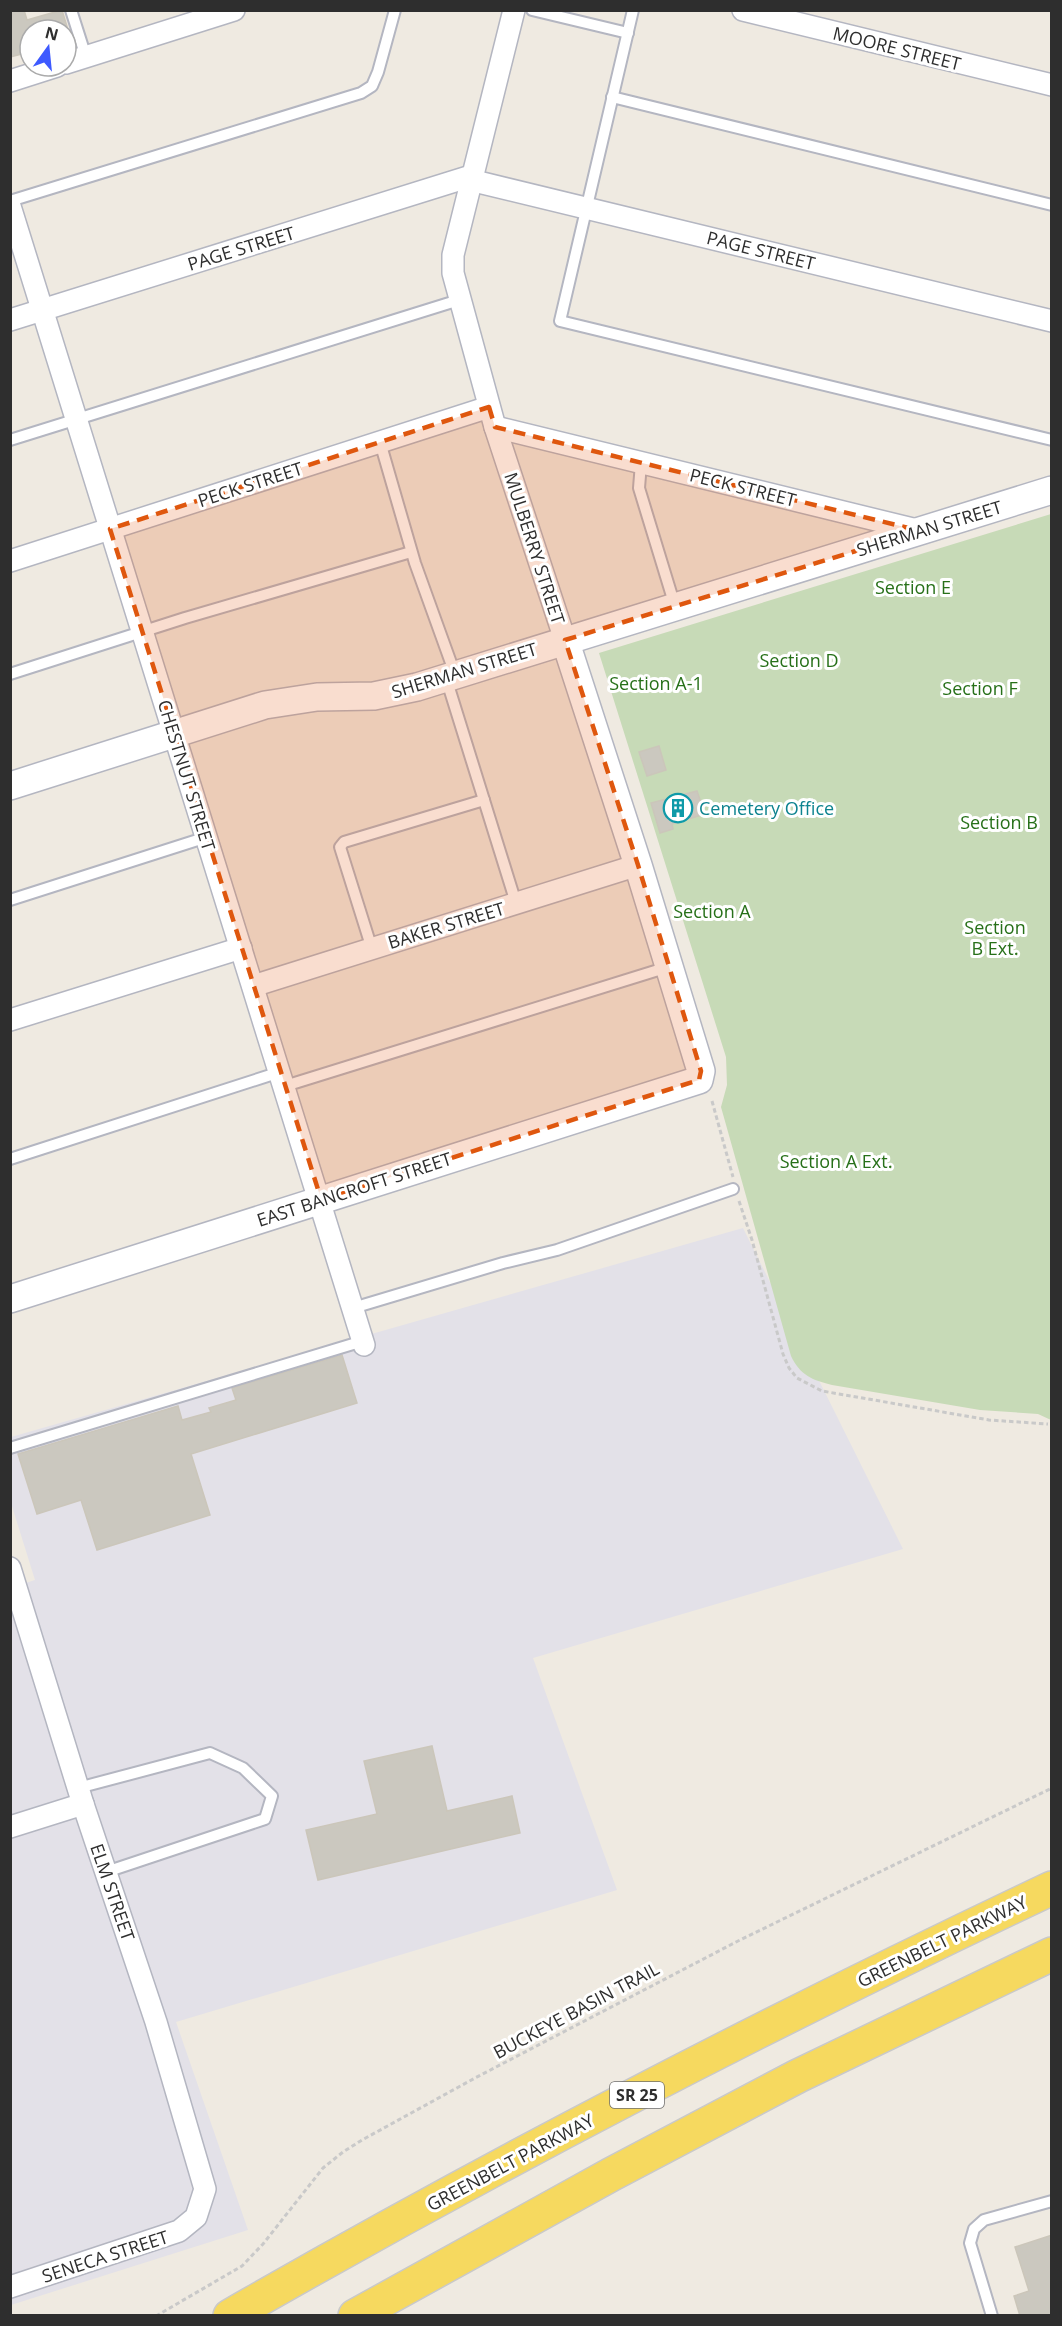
<svg xmlns="http://www.w3.org/2000/svg" width="1062" height="2326" font-family="'Open Sans',sans-serif">
<style>
.industrial{fill:#e3e1e8}
.cemetery{fill:#c7dab7}
.building{fill:#cbc8bf;stroke:#cbc6ba;stroke-width:1.5}
.lines{fill:none;stroke-linecap:round;stroke-linejoin:round}
.service-casing{stroke:#b4b6c1;stroke-width:14}
.minor-casing{stroke:#b4b6c1;stroke-width:24}
.tertiary-casing{stroke:#b4b6c1;stroke-width:30}
.primary-casing{stroke:#c9c9c9;stroke-width:36}
.path{stroke:#c9c9c9;stroke-width:3;stroke-dasharray:4.5 3;stroke-linecap:butt}
.service{stroke:#fff;stroke-width:10}
.minor{stroke:#fff;stroke-width:21}
.tertiary{stroke:#fff;stroke-width:27}
.primary{stroke:#f6d95f;stroke-width:33}
.marked{fill:#df570e;fill-opacity:0.2;stroke:#df570e;stroke-width:4.5;stroke-dasharray:12 8;stroke-linejoin:round}
.labels{text-anchor:middle;dominant-baseline:central;stroke-width:6;stroke-linejoin:round;paint-order:stroke}
.shield{fill:#fff;stroke:#6d6d6d;stroke-width:1.5}
.shield-label{font-size:16px;font-weight:bold;fill:#2e2e2e}
.street-label{font-size:18px;fill:#2e2e2e;stroke:#fff}
.park-label{font-size:18px;fill:#277019;stroke:#fff}
.culture-label{font-size:18px;fill:#0d838f;stroke:#fff;text-anchor:start}
</style>
<rect width="100%" height="100%" fill="#efeae1"/>
<path class="industrial" d="M 743,1228 L 903,1549 L 533,1658 L 617,1890 L 176,2022 L 248,2230 L 11,2305 L 10,1588 L 35,1580 L 11,1503 L 11,1437 Z"/>
<path class="cemetery" d="M 1051,514 L 1051,1420 L 1038,1414 L 980,1410 L 832,1385 C 812,1380 800,1375 791,1356 L 721,1107 L 727,1085 L 726,1057 L 599,653 Z"/>
<g class="building">
<path d="M 17,10 L 24,10 L 27,20 L 62,10 L 68,30 L 30,30 L 30,52 L 10,57 L 10,12 Z"/>
<path d="M 659,746 L 666,770 L 647,776 L 639,752 Z"/>
<path d="M 697,791 L 705,814 L 672,824 L 673,829 L 660,833 L 651,803 Z"/>
<path d="M 342,1355 L 357,1403 L 191,1454 L 210,1515 L 97,1550 L 81,1500 L 37,1514 L 18,1454 L 178,1406 L 182,1420 L 211,1412 L 209,1408 L 236,1400 L 232,1388 Z"/>
<path d="M 432,1746 L 447,1811 L 512,1796 L 520,1833 L 318,1880 L 306,1830 L 377,1814 L 364,1761 Z"/>
<path d="M 1052,2235 L 1052,2316 L 1020,2316 L 1014,2296 L 1029,2291 L 1015,2247 Z"/>
</g>
<g class="lines">
<g class="service-casing">
<g id="service">
<path d="M 71,10 L 86,57"/>
<path d="M 532,10 L 628,33"/>
<path d="M 633,10 L 560,321 L 1052,440"/>
<path d="M 612,97 L 1052,205"/>
<path d="M 10,201 L 361,93 L 372,86 L 378,72 L 395,10"/>
<path d="M 10,440 L 459,300"/>
<path d="M 380,442 L 415,563 L 455,674"/>
<path d="M 641,463 L 639,488 L 675,606"/>
<path d="M 10,674 L 185,618 L 411,552"/>
<path d="M 446,678 L 516,903"/>
<path d="M 10,900 L 207,837"/>
<path d="M 372,949 L 340,847 L 344,842 L 484,800"/>
<path d="M 285,1086 L 668,967"/>
<path d="M 10,1159 L 280,1072"/>
<path d="M 353,1308 L 503,1263 L 557,1250 L 733,1189"/>
<path d="M 10,1448 L 363,1341"/>
<path d="M 78,1788 L 210,1753 L 243,1768 L 272,1796 L 265,1819 L 106,1872"/>
<path d="M 992,2316 L 970,2243 L 974,2229 L 984,2220 L 1052,2201"/>
</g>
</g>
<g class="minor-casing">
<g id="minor">
<path d="M 514,10 L 453,255 L 453,273 L 495,427 L 565,640"/>
<path d="M 743,10 L 1052,85"/>
<path d="M 66,63 L 234,10"/>
<path d="M 10,81 L 57,66"/>
<path d="M 470,180 L 1052,321"/>
<path d="M 10,206 L 364,1345"/>
<path d="M 10,320 L 471,176"/>
<path d="M 495,427 L 921,531"/>
<path d="M 10,561 L 489,407"/>
<path d="M 253,986 L 638,865"/>
<path d="M 10,1020 L 241,948"/>
<path d="M 10,1568 L 83,1804 L 156,2022 L 205,2189 L 196,2217 L 179,2231 L 10,2287"/>
<path d="M 10,1827 L 83,1804"/>
</g>
</g>
<g class="tertiary-casing">
<g id="tertiary">
<path d="M 10,786 L 265,705 L 317,697 L 374,696 L 417,687 L 1052,490"/>
<path d="M 10,1299 L 699,1080 L 701,1071 L 638,865 L 565,640"/>
</g>
</g>
<g class="primary-casing">
<g id="primary">
<path d="M 230,2316 C 498,2162 773,2020 1052,1888"/>
<path d="M 355,2316 L 612,2174 L 798,2076 L 1052,1954"/>
</g>
</g>
<g class="path">
<path d="M 712,1101 L 733,1177"/>
<path d="M 739,1201 L 752,1240 L 783,1354 L 789,1368 L 797,1378 L 822,1391 L 989,1420 L 1048,1424"/>
<path d="M 156,2316 L 242,2266 L 263,2244 L 323,2168 L 343,2152 L 362,2140 L 475,2078 L 738,1941 L 1052,1788"/>
</g>
<use href="#service" class="service"/>
<use href="#minor" class="minor"/>
<use href="#tertiary" class="tertiary"/>
<use href="#primary" class="primary"/>
</g>
<path class="marked" d="M 489,407 L 495,427 L 921,531 L 565,640 L 638,865 L 701,1071 L 699,1080 L 321,1199 L 110,529 Z"/>
<defs>
<g id="building-ring" transform="scale(1.5)"><circle r="9.5" fill="#fff" stroke="#0f9aa8" stroke-width="1.5"/><path d="M-4-6H4V6H1V3H-1V6H-4ZM-2.5-4.3h1.7v1.8h-1.7ZM.8-4.3h1.7v1.8H.8ZM-2.5-1h1.7V.8h-1.7ZM.8-1h1.7V.8H.8Z" fill="#0f9aa8"/></g>
</defs>
<g fill-rule="evenodd">
<use href="#building-ring" x="678" y="808"/>
</g>
<g class="labels">
<rect class="shield" x="610" y="2082" width="54" height="26" rx="4.5"/>
<g class="shield-label">
<text x="637" y="2095">SR 25</text>
</g>
<g class="street-label">
<text transform="translate(897 48) rotate(14)">MOORE STREET</text>
<text transform="translate(241 248) rotate(-17)">PAGE STREET</text>
<text transform="translate(761 250) rotate(14)">PAGE STREET</text>
<text transform="translate(250 484) rotate(-18)">PECK STREET</text>
<text transform="translate(743 487) rotate(14)">PECK STREET</text>
<text transform="translate(929 528) rotate(-17)">SHERMAN STREET</text>
<text transform="translate(535 548) rotate(72)">MULBERRY STREET</text>
<text transform="translate(464 670) rotate(-17)">SHERMAN STREET</text>
<text transform="translate(187 775) rotate(73)">CHESTNUT STREET</text>
<text transform="translate(446 925) rotate(-17)">BAKER STREET</text>
<text transform="translate(354 1189) rotate(-18)">EAST BANCROFT STREET</text>
<text transform="translate(113 1892) rotate(71)">ELM STREET</text>
<text transform="translate(942 1941) rotate(-26)">GREENBELT PARKWAY</text>
<text transform="translate(576 2010) rotate(-28)">BUCKEYE BASIN TRAIL</text>
<text transform="translate(510 2162) rotate(-28)">GREENBELT PARKWAY</text>
<text transform="translate(105 2256) rotate(-18)">SENECA STREET</text>
</g>
<g class="park-label">
<text x="913" y="587">Section E</text>
<text x="799" y="660">Section D</text>
<text x="656" y="683">Section A-1</text>
<text x="980" y="688">Section F</text>
<text x="999" y="822">Section B</text>
<text x="712" y="911">Section A</text>
<text x="995" y="927">Section<tspan x="995" dy="21">B Ext.</tspan></text>
<text x="836" y="1161">Section A Ext.</text>
</g>
<g class="culture-label">
<text x="699" y="808">Cemetery Office</text>
</g>
</g>
<rect width="1062" height="2326" fill="none" stroke="#2e2e2e" stroke-width="24"/>
<g transform="translate(48 48) rotate(15)"><circle r="28" fill="#ffffff" stroke="#ababab" stroke-width="1.5"/>
<path d="M0-4.5L10 22L0 15L-10 22Z" fill="#3e5aff"/>
<text y="-9" font-size="16" font-weight="bold" text-anchor="middle" fill="#2e2e2e">N</text>
</g>
</svg>
